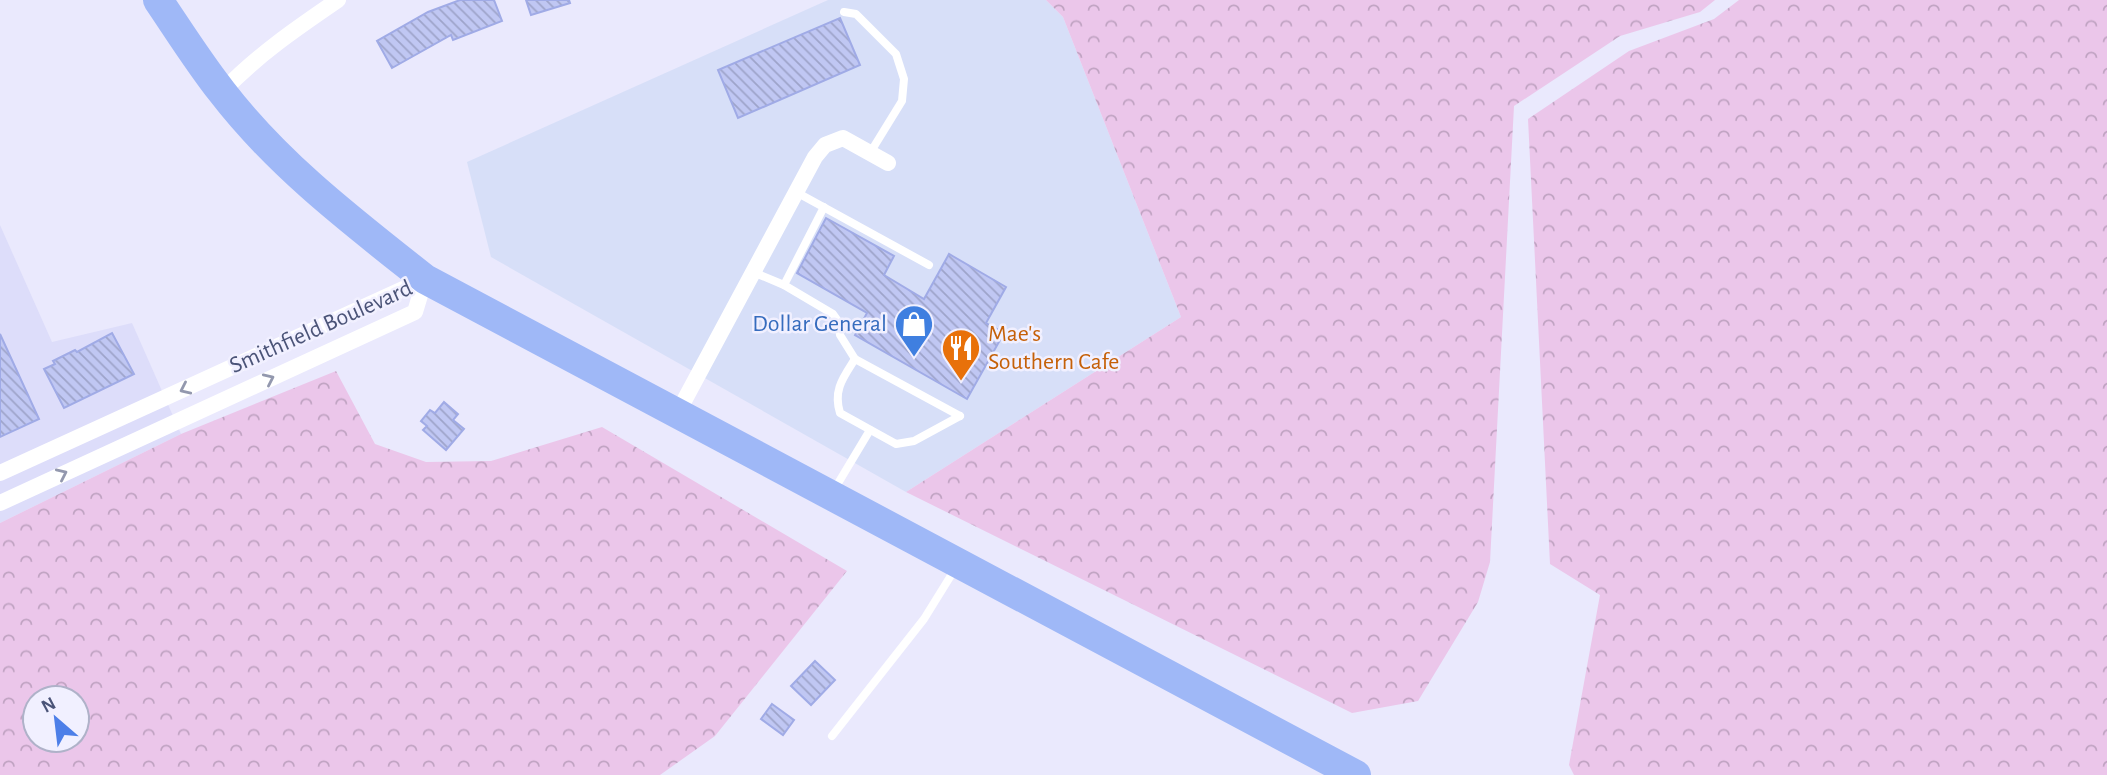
<svg xmlns="http://www.w3.org/2000/svg" width="2107" height="775" font-family="'Alegreya Sans',sans-serif">
<style>
.residential{fill:#ddddfa}
.commercial{fill:#d7dff8}
.forest{fill:url(#forest-crowns);fill-rule:evenodd}
.building{fill:url(#building-back-hatch);stroke:#a0abe6;stroke-width:2}
.lines{fill:none;stroke-linecap:round;stroke-linejoin:round}
.lane{stroke:#fff;stroke-width:8}
.street{stroke:#fff;stroke-width:16}
.highway{stroke:#9fb8f7;stroke-width:30}
.oneway{stroke:#9398ae}
.labels{text-anchor:middle;dominant-baseline:central;stroke-width:5;stroke-linejoin:round;paint-order:stroke}
.shop-label{font-size:24px;fill:#366cbe;stroke:#f1f0ff;text-anchor:end}
.street-label{font-size:24px;fill:#4b5478;stroke:#f1f0ff}
.food-label{font-size:24px;fill:#c56008;stroke:#f1f0ff;text-anchor:start}
</style>
<defs>
<pattern id="forest-crowns" width="20" height="18" patternUnits="userSpaceOnUse" patternTransform="scale(1.75)"><rect width="20" height="18" fill="#ebc6ea"/><path d="M2 6a3 3 0 1 1 6 0M12 15a3 3 0 1 1 6 0" fill="none" stroke="#c0a3c2"/></pattern>
<pattern id="building-back-hatch" width="6" height="6" patternUnits="userSpaceOnUse" patternTransform="scale(1.75)"><rect width="6" height="6" fill="#c0c7f3"/><path d="M-1 5l2 2M0 0l6 6M5-1l2 2" fill="none" stroke="#9ea4ca"/></pattern>
</defs>
<rect width="100%" height="100%" fill="#eae9fd"/>
<path class="residential" d="M 0,225 L 52,342 L 132,323 L 181,434 L 0,523 Z"/>
<path class="commercial" d="M 828,0 L 1046,0 L 1063,17 L 1181,317 L 906,492 L 491,257 L 467,162 Z"/>
<g class="forest">
<path d="M 1046,0 L 1715,0 L 1700,12 L 1620,36 L 1514,106 L 1490,562 L 1478,602 L 1418,701 L 1352,713 L 906,492 L 1181,317 L 1063,17 Z"/>
<path d="M 1739,0 L 2107,0 L 2107,775 L 1574,775 L 1569,765 L 1600,595 L 1550,564 L 1528,119 L 1629,51 L 1714,19 Z"/>
<path d="M 336,371 L 375,444 L 426,462 L 491,461 L 602,427 L 847,571 L 715,736 L 660,775 L 0,775 L 0,523 L 181,434 ZM 35,698 L 77,698 L 77,740 L 35,740 Z"/>
</g>
<g class="building">
<path d="M 460,0 L 494,0 L 502,21 L 453,40 L 451,35 L 392,68 L 377,41 L 428,12 Z"/>
<path d="M 526,0 L 569,0 L 570,3 L 531,15 Z"/>
<path d="M 840,18 L 860,65 L 738,118 L 718,70 Z"/>
<path d="M 826,218 L 894,256 L 884,275 L 924,299 L 949,254 L 1006,287 L 986,323 L 1004,333 L 967,399 L 855,335 L 867,313 L 797,273 Z"/>
<path d="M 112,333 L 134,374 L 64,408 L 44,369 L 55,364 L 53,361 L 75,350 L 77,352 Z"/>
<path d="M 0,334 L 39,419 L 0,437 Z"/>
<path d="M 444,402 L 458,414 L 453,420 L 464,429 L 446,450 L 423,430 L 427,426 L 421,421 L 430,410 L 435,413 Z"/>
<path d="M 815,661 L 835,680 L 811,705 L 791,686 Z"/>
<path d="M 772,704 L 794,720 L 783,735 L 761,719 Z"/>
</g>
<g class="lines">
<g class="lane">
<path d="M 844,12 L 856,14 L 896,54 L 904,79 L 902,101 L 870,153"/>
<path d="M 796,192 L 929,265"/>
<path d="M 753,272 L 784,285 L 833,314 L 838,321 L 840,335 L 855,359 L 960,416"/>
<path d="M 784,285 L 824,207"/>
<path d="M 855,359 C 843,378 833,390 840,413 L 896,444 L 914,441 L 960,416"/>
<path d="M 834,490 L 870,430"/>
<path d="M 832,736 L 924,619 L 955,569"/>
</g>
<g class="street">
<path d="M 222,92 C 256,56 297,28 338,0"/>
<path d="M 677,414 L 815,157 L 825,145 L 843,138 L 888,163"/>
<path d="M 0,473 L 425,279"/>
<path d="M 0,503 L 415,312 L 425,279"/>
</g>
<path class="highway" d="M 158,0 C 179,31 199,63 222,92 C 279,166 353,222 425,279 L 1356,775"/>
</g>
<defs><path id="oneway-chevron" d="M-2-3.5L2.5 0L-2 3.5" fill="none" stroke-width="1.6" stroke-linecap="round" stroke-linejoin="round" transform="scale(1.75)"/></defs>
<g class="oneway">
<use href="#oneway-chevron" transform="translate(269 379) rotate(-25)"/>
<use href="#oneway-chevron" transform="translate(185 389) rotate(155)"/>
<use href="#oneway-chevron" transform="translate(62 474) rotate(-25)"/>
</g>
<defs>
<g id="shop-pin" transform="scale(2.0125)"><path d="M0 17L-7.5 6A9.5 9.5 0 1 1 7.5 6Z" fill="#3f7fe0" stroke="#f1f0ff"/><path d="M-5-2.5h2.3a2.7 3.5 0 0 1 5.4 0H5L5.5 6h-11ZM-1.5-2.5h3a1.5 2.3 0 0 0-3 0Z" fill="#fff"/></g>
<g id="restaurant-pin" transform="scale(2.0125)"><path d="M0 17L-7.5 6A9.5 9.5 0 1 1 7.5 6Z" fill="#e8710a" stroke="#f1f0ff"/><path d="M-5-6h1v4h1v-4h1v4h1v-4h1v5L-1.5 .5V6h-2V.5L-5-1ZM5-6V6H3V1.5H1.5Q1.5-4 5-6Z" fill="#fff"/></g>
</defs>
<g fill-rule="evenodd">
<use href="#shop-pin" x="914" y="324"/>
<use href="#restaurant-pin" x="961" y="348"/>
</g>
<g class="labels">
<g class="shop-label">
<text x="887" y="324">Dollar General</text>
</g>
<g class="street-label">
<text transform="translate(321 327) rotate(-24)">Smithfield Boulevard</text>
</g>
<g class="food-label">
<text x="988" y="334">Mae's<tspan x="988" dy="28">Southern Cafe</tspan></text>
</g>
</g>
<g transform="translate(56 719) rotate(332)"><circle r="33" fill="#f1f0ff" stroke="#afb2c9" stroke-width="2"/>
<path d="M0-5L12 26L0 18L-12 26Z" fill="#4d7fe8"/>
<text y="-10" font-size="19" font-weight="bold" text-anchor="middle" fill="#4b5478">N</text>
</g>
</svg>
